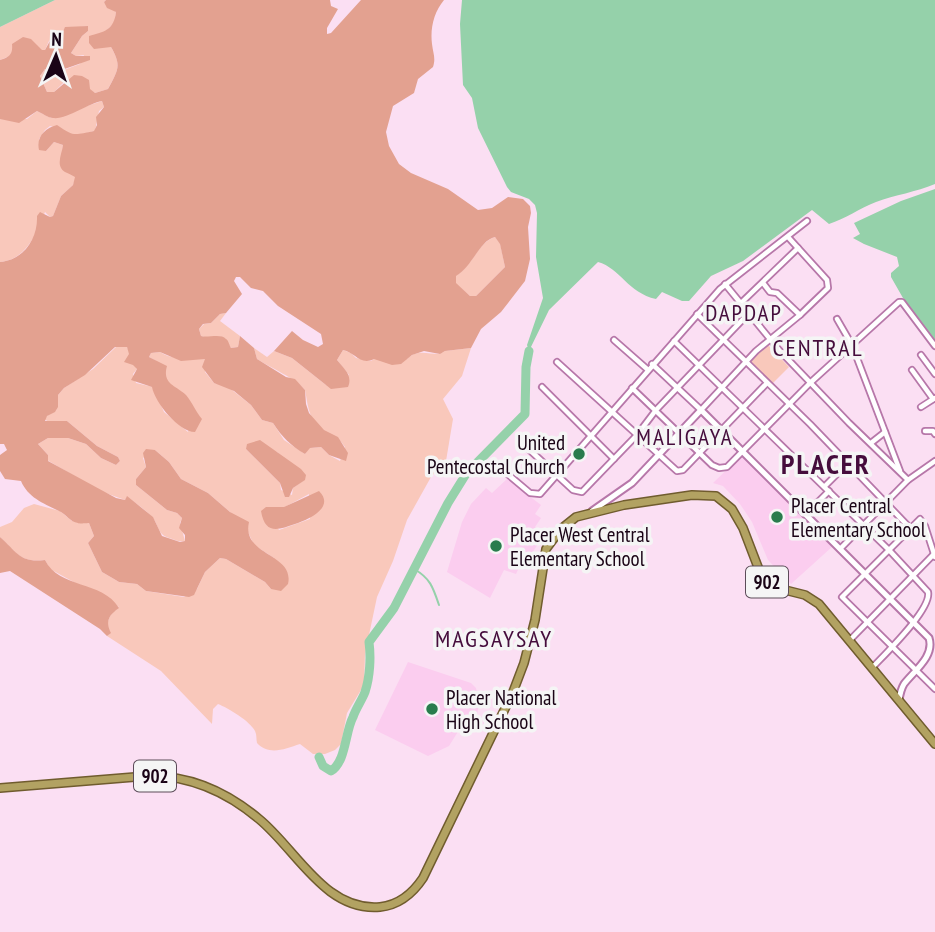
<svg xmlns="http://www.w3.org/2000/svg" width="935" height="932" font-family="'PT Sans Narrow',sans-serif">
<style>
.built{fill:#fbcdef}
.green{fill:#f9c8bb;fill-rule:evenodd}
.forest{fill:#e3a190;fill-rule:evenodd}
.water{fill:#95d1aa}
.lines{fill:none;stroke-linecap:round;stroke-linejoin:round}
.stream{stroke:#95d1aa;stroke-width:2}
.river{stroke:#95d1aa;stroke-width:9}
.minor-casing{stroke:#b777a9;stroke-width:8}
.tertiary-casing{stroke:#b777a9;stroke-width:9}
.trunk-casing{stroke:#705c2e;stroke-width:10}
.minor{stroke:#fff;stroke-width:4.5}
.tertiary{stroke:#fff;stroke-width:5}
.trunk{stroke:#b2a262;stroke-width:7}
.poi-dot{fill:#297c4d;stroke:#f5f5f5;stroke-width:2.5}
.labels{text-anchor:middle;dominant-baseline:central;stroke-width:7;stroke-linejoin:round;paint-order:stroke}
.shield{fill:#f5f5f5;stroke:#5c4c59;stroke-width:2}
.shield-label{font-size:19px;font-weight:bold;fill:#1a0416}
.poi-label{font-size:21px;fill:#1a0416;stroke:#f5f5f5;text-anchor:start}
.neighbourhood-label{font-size:23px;letter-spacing:2px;fill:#450d3c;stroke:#f5f5f5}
.quarter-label{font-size:24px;letter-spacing:2px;fill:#450d3c;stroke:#f5f5f5}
.district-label{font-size:28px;font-weight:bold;letter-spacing:2px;fill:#450d3c;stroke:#f5f5f5}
</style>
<rect width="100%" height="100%" fill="#fbdff3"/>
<g class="built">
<path d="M 742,455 L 833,546 L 791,584 L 768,560 L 752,522 L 740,504 L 723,486 L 713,483 Z"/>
<path d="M 507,479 L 541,505 L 535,514 L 541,518 L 535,527 L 544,535 L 528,559 L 524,557 L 516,574 L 504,570 L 490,598 L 447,572 L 462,522 L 471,504 L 486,488 L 492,493 Z"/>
<path d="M 408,662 L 471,683 L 476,688 L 479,703 L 477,715 L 492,721 L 488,730 L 464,722 L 449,746 L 428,756 L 375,730 Z"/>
</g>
<g class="green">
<path d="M 55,0 L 106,0 L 104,2 L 116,12 L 115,22 L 105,32 L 102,47 L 111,47 C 122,66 118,70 108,89 L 95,93 L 66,80 L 54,92 L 47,92 L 40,76 L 45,69 L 61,71 L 80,64 L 84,55 L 76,56 L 71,53 L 82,36 L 88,31 L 88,26 C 67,28 67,38 49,41 L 45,50 L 13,51 L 10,56 L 0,60 L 0,27 Z"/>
<path d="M 102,101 L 104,107 L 99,111 L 95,131 C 88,132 78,137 71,135 C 65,133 60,128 50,126 L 45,130 L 39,139 L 46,151 L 54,142 L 63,145 C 61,156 68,170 76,177 L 73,185 L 61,196 L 53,216 L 50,217 L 45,212 C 37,233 26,260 0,262 L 0,119 L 27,119 L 37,111 L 51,118 Z"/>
<path d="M 495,237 L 500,243 L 505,267 L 476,296 L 470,296 L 455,283 L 455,276 C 472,267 478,242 495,237 Z"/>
<path d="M 226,313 L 220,321 L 240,336 L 238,347 L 231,348 L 228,344 L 201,336 L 199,329 L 204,324 L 211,323 L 220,314 Z"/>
<path d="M 767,344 L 789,367 L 772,384 L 750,362 Z"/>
<path d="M 116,347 L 127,347 L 137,369 L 133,374 L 136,383 L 153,387 L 164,412 L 188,432 L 194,409 C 187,394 178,395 169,384 C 161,374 168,366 149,357 L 151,353 L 160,352 C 174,361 190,358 205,359 L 205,372 L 214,383 L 227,386 L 251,405 L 262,420 L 273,423 L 284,440 L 305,454 L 309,448 L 321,447 L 329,455 L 340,461 L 345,447 C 337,435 333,437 323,430 C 308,419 308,405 305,390 C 295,378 271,368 257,359 L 254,348 L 267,357 L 274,351 L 292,358 L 326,385 L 349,375 L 337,360 L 343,350 L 351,353 L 356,358 L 371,361 L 374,359 L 407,359 C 417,349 427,354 439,354 L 445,351 L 471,348 L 462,376 L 443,399 L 453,419 L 446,461 L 431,477 L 407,520 L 393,561 L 377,597 L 365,654 L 364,685 L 347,713 L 341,744 L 335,750 L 325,754 L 313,754 L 300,744 C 285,749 269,756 257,743 C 256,739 257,735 255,731 C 250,721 228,708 218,704 L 213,709 L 212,724 L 161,671 L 107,636 L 110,633 C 105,621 109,615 119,607 L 50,569 L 45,560 C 20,563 17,553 0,537 L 0,527 L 12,522 L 24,508 L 34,504 L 60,511 L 72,521 L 89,523 L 94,536 L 88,543 L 102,572 L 119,582 L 137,584 L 146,591 L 184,597 L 197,589 L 205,572 L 220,558 L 226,559 L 265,582 L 271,589 L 274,558 L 254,545 L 247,530 L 230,512 L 208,493 L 181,479 L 169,462 L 155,450 L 143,458 L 146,467 L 136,479 L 136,485 L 167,510 L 177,513 L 182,518 L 180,523 L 185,541 C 178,542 176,540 169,538 C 155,533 160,523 149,514 C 143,508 134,502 127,497 L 125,500 L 100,491 L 47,460 L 48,455 L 38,444 L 48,438 L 68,438 L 86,444 L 101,458 L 116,465 L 120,461 L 118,457 L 97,446 L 67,421 L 49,422 L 44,419 C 54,407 58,418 58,395 L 64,388 L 93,369 ZM 246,449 L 277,452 L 304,480 L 293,488 L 292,495 L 281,490 L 280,483 ZM 309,494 L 310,519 L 279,530 L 266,507 L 285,507 Z"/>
</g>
<g class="forest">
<path d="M 106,0 L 330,0 L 331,6 L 338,9 L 327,28 L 327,34 L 331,33 L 361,0 L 444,0 C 434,12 430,28 432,44 C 433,53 436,58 433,67 L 418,79 L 414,93 L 393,106 L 386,132 L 389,146 L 399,164 L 411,173 L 448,189 L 478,210 L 492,208 L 508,197 L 523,199 L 530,206 L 531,213 L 528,227 L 530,259 L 525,281 L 501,312 L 481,329 L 471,348 L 445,351 L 440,354 L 424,351 L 412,355 L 401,364 L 392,365 L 374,359 C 360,366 355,352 343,350 L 337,360 C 344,369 353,375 348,387 L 331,389 L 292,358 L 274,351 L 292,331 L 303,340 L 318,347 L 323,344 L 321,334 L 278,306 L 263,291 L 251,288 L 240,277 L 236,277 L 234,281 L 242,294 L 226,313 L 220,314 L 211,323 L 203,324 L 199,329 L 201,336 C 208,338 221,333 226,339 C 229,341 229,345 231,348 L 238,347 L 240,336 L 254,348 L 257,359 L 286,377 L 295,379 L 305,390 L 306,404 L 309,413 L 324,430 L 338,437 L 348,453 L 346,461 L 329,455 L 321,447 L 310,448 L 305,454 C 291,446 282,437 273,423 L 262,420 L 251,405 L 234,391 L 214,383 L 202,367 L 205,359 L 181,361 L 160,352 L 151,353 L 149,357 L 167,366 C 162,384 175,385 186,395 C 192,402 196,412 202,419 L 195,432 C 179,432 155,403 152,387 L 131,380 L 137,369 L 133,365 L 124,362 L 129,354 L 127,347 L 115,347 L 85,375 L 64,388 L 58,395 L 58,407 L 55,412 L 47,416 L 45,421 L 67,421 L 97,446 L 118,457 L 120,461 L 116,465 L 101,458 L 86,444 L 68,438 L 48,438 L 38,444 L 48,455 L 48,461 L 116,498 L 125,500 L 127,496 L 153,517 L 162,536 L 180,542 L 185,541 L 185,535 L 179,528 L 182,518 L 177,513 L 167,510 L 136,485 L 136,479 L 146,467 L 143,453 L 146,449 L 155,450 L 169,462 L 181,479 L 208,493 L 230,512 L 249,522 C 241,556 295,553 288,584 L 281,591 L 271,589 L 265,582 L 226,559 L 220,558 L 205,572 L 194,595 L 189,597 L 146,591 L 137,584 L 119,582 L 114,579 L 102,572 L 88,543 L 94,536 L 89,523 C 88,523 79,524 78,523 C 70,522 66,514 59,511 C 45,504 28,498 21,481 L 5,479 L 0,471 L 0,455 L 7,450 L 4,444 L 0,444 L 0,262 C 24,260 38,238 37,216 L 40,212 L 50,217 L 53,216 L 61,196 L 73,185 L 75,177 C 72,175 69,174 65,172 C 55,166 62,154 63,145 L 54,142 L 46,151 L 39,150 C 36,137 45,128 57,125 C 74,137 74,135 94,131 L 97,125 L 96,117 L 104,107 L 102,101 C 89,103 66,120 53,118 C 48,118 42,113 37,111 L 19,123 L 0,119 L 0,60 C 10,57 13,54 12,44 L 23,37 L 31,39 L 42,50 L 45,50 L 51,39 L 60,39 L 65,27 L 88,26 L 88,31 L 82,36 L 71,53 L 76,56 L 90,56 L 90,60 L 56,72 L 45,69 L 40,76 L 47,92 L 54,92 L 74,75 L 82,76 L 89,80 L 90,89 L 95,93 L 108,89 C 118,70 122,66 111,47 L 94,49 L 89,43 L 89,36 C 104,32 114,30 116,12 L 107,8 L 104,2 ZM 495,237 L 500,244 L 505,267 L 476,296 L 470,296 L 456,283 L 456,276 C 472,267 480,240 495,237 Z"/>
<path d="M 260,440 L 301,469 L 306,475 L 305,480 L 293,488 L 289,497 L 285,497 L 280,483 L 246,449 L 247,444 Z"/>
<path d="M 319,491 C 336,508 307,520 295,524 C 278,530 265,535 261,511 L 266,507 L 284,507 Z"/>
<path d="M 0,537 C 18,553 20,563 45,560 C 59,589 102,580 119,608 C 109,615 105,621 111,633 L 107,636 L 100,629 L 10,571 L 0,573 Z"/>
</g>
<g class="water">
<path d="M 0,0 L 55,0 L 0,27 Z"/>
<path d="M 462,0 L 935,0 L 935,184 C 916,192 895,195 876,202 C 860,208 845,219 829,224 L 812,210 L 743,261 L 711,276 L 689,301 L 682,301 L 662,292 L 656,299 C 628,293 620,268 598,262 L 549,310 L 529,351 L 527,345 L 543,298 L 536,257 L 537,213 L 535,205 L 529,199 L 511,192 L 507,187 L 478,128 L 472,98 L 463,85 L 460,24 Z"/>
<path d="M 935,189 L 935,342 L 903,298 L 891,277 L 891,273 L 899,266 L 897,257 L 864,244 L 853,238 L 860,234 L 854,223 L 901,201 Z"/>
</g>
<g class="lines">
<path class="stream" d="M 414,569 C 430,578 433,587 439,605"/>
<path class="river" d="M 319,757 L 323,766 L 331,771 C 346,762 345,732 353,717 C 356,708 362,700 365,692 C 370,677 371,657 369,642 L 394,608 L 448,503 L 466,474 L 525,414 L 526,367 L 529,351"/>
<g class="minor-casing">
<g id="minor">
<path d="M 763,283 L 770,292 L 777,293 L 800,315"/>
<path d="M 725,284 L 779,350 L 849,423 L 908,480"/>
<path d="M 741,303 L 798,248"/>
<path d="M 697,314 L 810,424 L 910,528"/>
<path d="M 837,319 L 852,345 L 900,471"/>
<path d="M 614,340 L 647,369"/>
<path d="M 674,341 L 889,550 L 928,592 C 932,609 885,654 872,668"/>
<path d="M 921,355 L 935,374"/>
<path d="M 557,362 L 677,471 L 683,470 L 767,383"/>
<path d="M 652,364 L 701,410 L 756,351 L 800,315 L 828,288 L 827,280 L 788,237"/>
<path d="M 912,370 L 933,399"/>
<path d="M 542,387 L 614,459"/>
<path d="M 632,388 L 712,465 L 719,468 L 727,467 L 810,383 L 899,302 L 902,302 L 935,346"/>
<path d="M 921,407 L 935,398"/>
<path d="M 925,431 L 933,431 L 935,434"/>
<path d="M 521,442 L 573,490 L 582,492 L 637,435 L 656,410 L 749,313"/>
<path d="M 871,443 L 885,432"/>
<path d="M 498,466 L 530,493 L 540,494 L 720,289 L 807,221"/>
<path d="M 825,486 L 847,464"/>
<path d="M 806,514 L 829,491"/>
<path d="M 840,549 L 908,480 L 935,461"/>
<path d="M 935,557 L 925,526 L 920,519 L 842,597 L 935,689"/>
<path d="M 850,640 L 934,554"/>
</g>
</g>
<g class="tertiary-casing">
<path id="tertiary" d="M 592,511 L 632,483 L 701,410 L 929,638 C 935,656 914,671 904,684 C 901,689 900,694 899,700"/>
</g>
<g class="trunk-casing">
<path id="trunk" d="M 0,788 L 147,776 C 189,775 227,792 259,819 C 296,849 325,912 380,907 C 399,905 413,893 423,878 L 513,692 L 524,663 L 535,620 L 546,549 L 561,529 L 576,517 L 624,505 L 692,495 L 716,496 L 732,509 L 743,528 L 761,575 L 768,583 L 781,589 L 805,595 L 819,604 L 935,744"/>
</g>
<use href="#minor" class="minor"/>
<use href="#tertiary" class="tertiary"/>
<use href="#trunk" class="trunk"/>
</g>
<g class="poi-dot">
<circle cx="579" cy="454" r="7"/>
<circle cx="777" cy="517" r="7"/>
<circle cx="496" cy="546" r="7"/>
<circle cx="432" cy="709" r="7"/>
</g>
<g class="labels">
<g class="shield">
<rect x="746" y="566.5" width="42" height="31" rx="5"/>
<rect x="134" y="760.5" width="42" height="31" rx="5"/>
</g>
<g class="shield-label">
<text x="767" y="582">902</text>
<text x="155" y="776">902</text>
</g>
<g class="poi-label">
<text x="565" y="442" text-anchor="end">United<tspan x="565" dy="24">Pentecostal Church</tspan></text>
<text x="791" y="505">Placer Central<tspan x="791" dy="24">Elementary School</tspan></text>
<text x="510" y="534">Placer West Central<tspan x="510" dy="24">Elementary School</tspan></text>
<text x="446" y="697">Placer National<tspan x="446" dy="24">High School</tspan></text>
</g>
<g class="neighbourhood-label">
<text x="744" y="312">DAPDAP</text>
<text x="685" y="436">MALIGAYA</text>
</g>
<g class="quarter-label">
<text x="818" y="347">CENTRAL</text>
<text x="494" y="638">MAGSAYSAY</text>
</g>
<g class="district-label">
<text x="826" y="463">PLACER</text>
</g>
</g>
<g transform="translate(56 56) rotate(2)" stroke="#f5f5f5" stroke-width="5" paint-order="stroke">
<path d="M0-5L12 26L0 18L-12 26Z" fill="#1a0416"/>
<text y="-10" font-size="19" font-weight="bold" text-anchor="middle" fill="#1a0416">N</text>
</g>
</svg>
